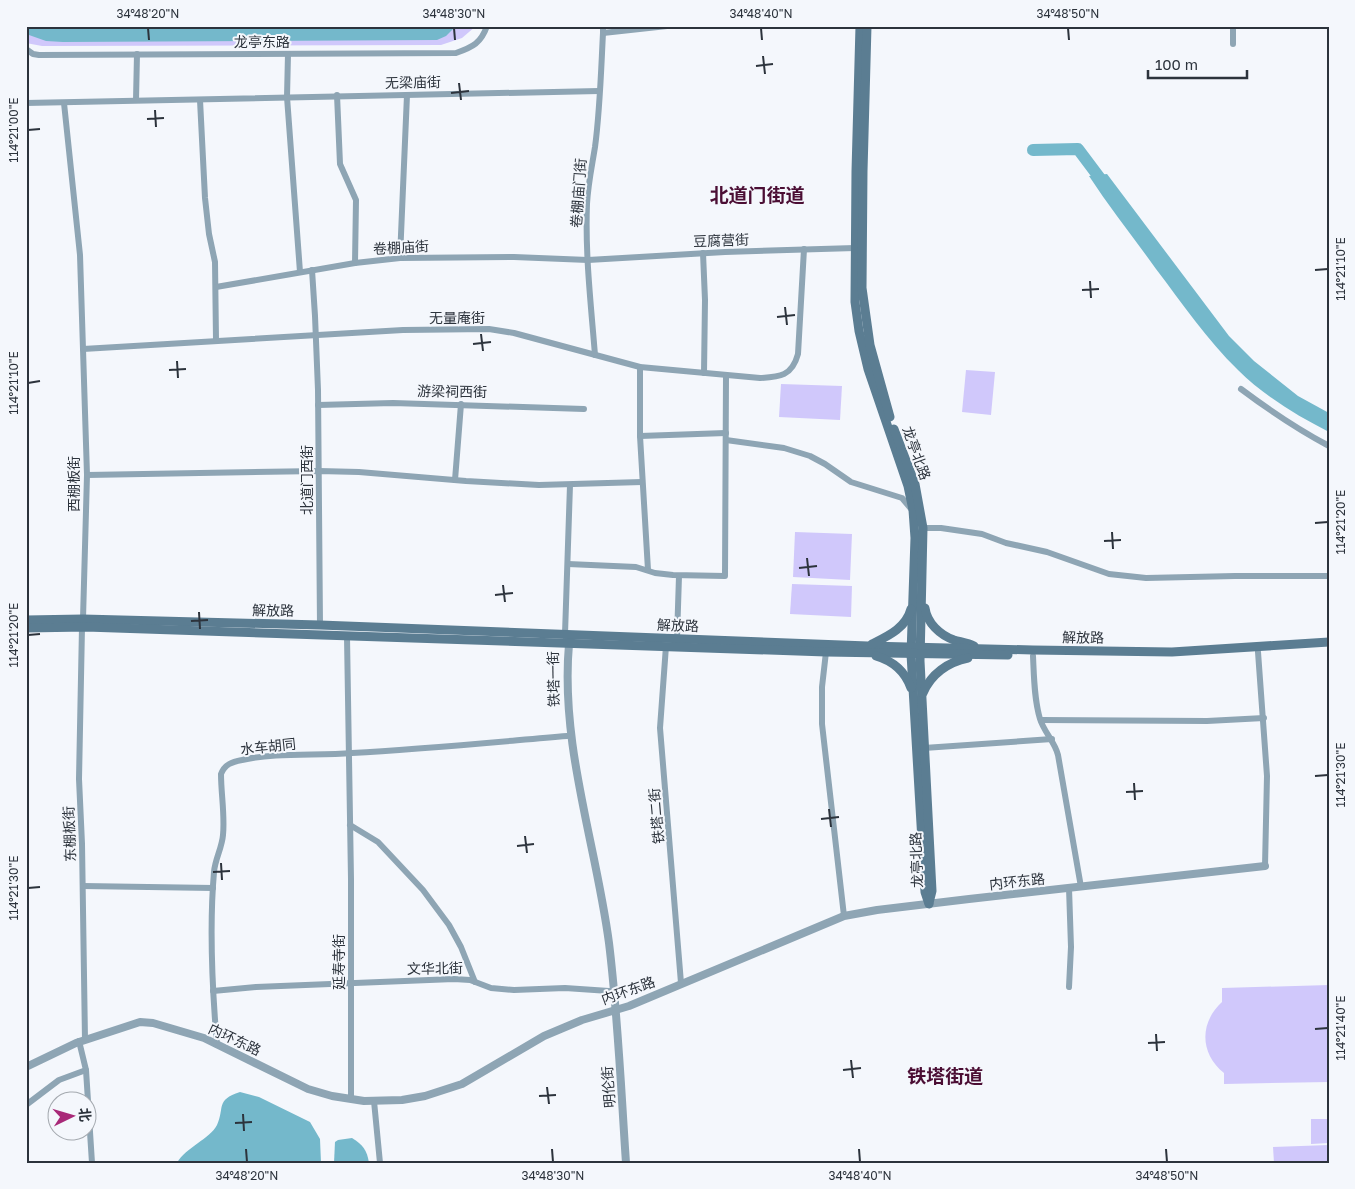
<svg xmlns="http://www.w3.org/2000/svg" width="1355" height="1189" font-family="'Golos Text','Noto Sans SC',sans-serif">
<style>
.green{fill:#d0c8fb}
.water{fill:#74b8cb}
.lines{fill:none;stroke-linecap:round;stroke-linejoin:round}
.river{stroke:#74b8cb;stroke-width:12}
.minor{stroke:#8ea5b4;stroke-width:6}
.tertiary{stroke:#8ea5b4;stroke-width:8}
.secondary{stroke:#5b7d92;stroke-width:9}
.ticks{fill:none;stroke:#2c333c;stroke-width:2}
.labels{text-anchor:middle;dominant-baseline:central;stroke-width:4;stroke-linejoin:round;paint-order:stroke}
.street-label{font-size:14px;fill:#2c333c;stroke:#f4f7fc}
.district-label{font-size:19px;font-weight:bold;fill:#4b0e34;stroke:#f4f7fc}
.neatline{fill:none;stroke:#2c333c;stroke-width:2}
.ticks-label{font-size:12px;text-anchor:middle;fill:#2c333c}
</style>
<rect width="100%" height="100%" fill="#f4f7fc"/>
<g class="green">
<path d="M 26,26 L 476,26 L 462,38 L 441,45 L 42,46 L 26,43 Z"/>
<path d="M 966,370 L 995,372 L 991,415 L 962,412 Z"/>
<path d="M 781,384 L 842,386 L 840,420 L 779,417 Z"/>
<path d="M 795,532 L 852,534 L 850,580 L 793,577 Z"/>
<path d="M 792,584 L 852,586 L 851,617 L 790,614 Z"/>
<path d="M 1329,985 L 1329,1082 L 1224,1084 L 1224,1073 C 1200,1054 1199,1023 1222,1002 L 1222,988 Z"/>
<path d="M 1311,1119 L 1329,1119 L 1329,1143 L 1311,1144 Z"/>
<path d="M 1329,1145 L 1329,1163 L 1274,1163 L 1273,1147 Z"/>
</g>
<g class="water">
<path d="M 26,26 L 456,26 L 446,36 L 437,40 L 63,42 L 46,41 L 29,35 L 26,34 Z"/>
<path d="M 1107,174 L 1229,336 L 1254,361 L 1298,396 L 1329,413 L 1329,432 C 1297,416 1263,395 1238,370 C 1207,340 1182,303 1156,269 C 1134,238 1110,208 1089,176 Z"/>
<path d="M 240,1092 L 259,1097 L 310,1122 L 320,1139 L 321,1163 L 177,1163 C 186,1147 210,1139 217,1125 C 225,1108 215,1100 240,1092 Z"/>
<path d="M 352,1138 C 363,1145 367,1150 369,1163 L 334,1163 L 335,1142 L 338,1140 Z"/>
</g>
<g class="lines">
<path class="river" d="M 1033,150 L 1078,149 L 1108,189"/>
<g class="minor">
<path d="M 603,26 L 603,33 L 667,26"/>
<path d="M 1233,44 L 1233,26"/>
<path d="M 26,49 L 33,54 L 39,55 L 456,53 C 473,47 481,43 487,26"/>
<path d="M 288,54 L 287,97 L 300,272"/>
<path d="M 337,95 L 340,164 L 356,200 L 355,263"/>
<path d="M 136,100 L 137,54"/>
<path d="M 200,100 L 205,198 L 209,234 L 215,262 L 216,340"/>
<path d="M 26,103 L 599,91"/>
<path d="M 64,103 L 80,255 L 87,475 L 83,619"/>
<path d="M 703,253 L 705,300 L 704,373"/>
<path d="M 400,258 L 407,95"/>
<path d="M 312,270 L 315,316 L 318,390 L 320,625"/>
<path d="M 216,287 L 355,263 L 400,258 L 514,257 L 588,260 L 725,252 L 855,248"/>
<path d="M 83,349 L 403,330 L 489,329 L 514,333 L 640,367 L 760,378 C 780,377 792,376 798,354 L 804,249"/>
<path d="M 595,355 C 591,305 585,254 587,204 C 588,184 592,166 595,147 C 600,110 601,71 603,33"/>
<path d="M 640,367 L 640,436 L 648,570"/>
<path d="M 1241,389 C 1269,410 1297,429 1329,446"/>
<path d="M 318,405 L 393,403 L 584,409"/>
<path d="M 640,436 L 726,433"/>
<path d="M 726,440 L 784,448 L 810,456 L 825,464 L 851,482 L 902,498 L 912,510"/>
<path d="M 87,475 L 319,471 L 359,472 L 466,481 L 539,485 L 642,482"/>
<path d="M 455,480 L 461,404"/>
<path d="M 923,528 L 941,528 L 982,534 L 1006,543 L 1047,552 L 1109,574 L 1146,578 L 1235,576 L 1329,576"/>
<path d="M 568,564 L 636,567 L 655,573 L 673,575 L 725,576 L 726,376"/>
<path d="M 82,627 L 79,779 L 82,844 L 85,1040"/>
<path d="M 565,634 L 570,485"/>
<path d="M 347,637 L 351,879 L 351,1099"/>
<path d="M 677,638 L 679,576"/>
<path d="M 666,646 L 660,728 L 681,983"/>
<path d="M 826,652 L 822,687 L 822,724 L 844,916"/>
<path d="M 1258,652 L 1267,776 L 1265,866"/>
<path d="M 1033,656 C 1034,676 1034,699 1040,719 C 1044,732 1055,742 1058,755 L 1081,887"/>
<path d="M 1041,720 L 1207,721 L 1264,718"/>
<path d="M 924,748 L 1052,739"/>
<path d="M 350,825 L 378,842 L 423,890 L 449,925 L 461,947 L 475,982"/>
<path d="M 83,886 L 213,888"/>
<path d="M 1069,888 L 1071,947 L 1069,987"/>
<path d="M 213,991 L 256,987 L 454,979 L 470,980 L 491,988 L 514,990 L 565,988 L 609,991"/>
<path d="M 79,1041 L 86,1070 L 92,1163"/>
<path d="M 217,1045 C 212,987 209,929 214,872 C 215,859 222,848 223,835 C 225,815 221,794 221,774 C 225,764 232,762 242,760 C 276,752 317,756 352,753 C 424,749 496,742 567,736"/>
<path d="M 374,1101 L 380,1163"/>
<path d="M 26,1105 L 59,1080 L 86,1070"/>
</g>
<g class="tertiary">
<path d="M 567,638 L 569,644 C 560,745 596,844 609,943 C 618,1016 621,1090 626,1163"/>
<path d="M 26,1067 L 76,1043 L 140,1022 L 153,1023 L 204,1038 L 308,1089 L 332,1096 L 364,1101 L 402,1100 L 425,1096 L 462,1084 L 544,1036 L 582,1020 L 629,1006 L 844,916 L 877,910 L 969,899 L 1265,866"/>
</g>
<g class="secondary">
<path d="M 860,26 L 856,171 L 855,302 L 859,331 L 868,369 L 908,486 L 913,510 L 915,538 L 911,654 L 925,892 L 929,904"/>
<path d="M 867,26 L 863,171 L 862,288 L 870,345 L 890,417"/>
<path d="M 894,429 L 915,484 L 923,528 L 920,661 L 932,891 L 929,903"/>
<path d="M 925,608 C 927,623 940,635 954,640 C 961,642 968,643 974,646"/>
<path d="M 26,620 L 83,619 L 320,625 L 868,646 L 1033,650 L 1172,652 L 1329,642"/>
<path d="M 26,628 L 86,627 L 826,652 L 1008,655"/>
<path d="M 872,644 C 888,636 906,628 911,609"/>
<path d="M 876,656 C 893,661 905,671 911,688"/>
<path d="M 923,693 C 931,674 948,662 968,658"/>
</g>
</g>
<path class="ticks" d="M 148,28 L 149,40M 454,28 L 455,40M 761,28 L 762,40M 1068,28 L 1069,40M 763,56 L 765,74M 756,66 L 773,64M 459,83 L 461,100M 451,93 L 469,91M 155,110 L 156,127M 147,119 L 164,118M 28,130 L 40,129M 1315,270 L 1328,269M 1090,281 L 1091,298M 1082,290 L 1099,289M 785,307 L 787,325M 777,317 L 795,315M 481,334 L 483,351M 473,344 L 491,342M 177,361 L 178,378M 169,370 L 186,369M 28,383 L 40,381M 1315,523 L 1328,522M 1112,532 L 1113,549M 1104,541 L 1121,540M 807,558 L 809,576M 799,568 L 817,566M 503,585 L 505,602M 495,595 L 513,593M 199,612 L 200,629M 191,621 L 208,620M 28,635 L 40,634M 1315,776 L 1328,775M 1134,783 L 1135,800M 1126,792 L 1143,791M 829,809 L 831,827M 821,819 L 839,817M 525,836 L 527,853M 517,846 L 534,844M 221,863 L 222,880M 213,872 L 230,871M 28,888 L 40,887M 1315,1029 L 1328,1028M 1156,1034 L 1157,1051M 1148,1043 L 1165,1042M 851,1060 L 853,1078M 843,1070 L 861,1068M 547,1087 L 549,1104M 539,1096 L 556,1095M 243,1114 L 244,1131M 235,1123 L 252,1122M 246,1149 L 247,1162M 552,1149 L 553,1162M 859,1149 L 860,1162M 1166,1149 L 1167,1162"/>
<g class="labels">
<g class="street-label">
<text x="262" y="41">龙亭东路</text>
<text transform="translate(413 82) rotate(-1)">无梁庙街</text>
<text transform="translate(578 193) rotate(-86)">卷棚庙门街</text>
<text transform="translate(721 240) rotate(-2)">豆腐营街</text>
<text transform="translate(401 247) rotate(-3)">卷棚庙街</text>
<text x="457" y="317">无量庵街</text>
<text transform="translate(452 391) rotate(1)">游梁祠西街</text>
<text transform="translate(917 453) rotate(70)">龙亭北路</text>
<text transform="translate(306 480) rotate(-90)">北道门西街</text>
<text transform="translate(73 484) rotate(-90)">西棚板街</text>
<text transform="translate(273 610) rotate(1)">解放路</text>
<text transform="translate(678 625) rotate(2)">解放路</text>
<text transform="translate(1083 637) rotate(1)">解放路</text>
<text transform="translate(553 679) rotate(-91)">铁塔一街</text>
<text transform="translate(268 746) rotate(-6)">水车胡同</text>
<text transform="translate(656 816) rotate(-95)">铁塔二街</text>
<text transform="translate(69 834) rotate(-92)">东棚板街</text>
<text transform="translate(916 860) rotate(-92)">龙亭北路</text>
<text transform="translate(1017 881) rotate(-6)">内环东路</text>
<text transform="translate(338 962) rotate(-90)">延寿寺街</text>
<text transform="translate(435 968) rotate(-1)">文华北街</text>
<text transform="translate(628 990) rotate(-20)">内环东路</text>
<text transform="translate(235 1039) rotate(25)">内环东路</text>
<text transform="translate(608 1087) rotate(-94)">明伦街</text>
</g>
<g class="district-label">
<text x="757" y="194">北道门街道</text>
<text x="945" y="1075">铁塔街道</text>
</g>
</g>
<rect width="1355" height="1189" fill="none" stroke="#f4f7fc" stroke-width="55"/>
<g transform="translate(72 1116) rotate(85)"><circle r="24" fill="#f4f7fc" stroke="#a4a9af"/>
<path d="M0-4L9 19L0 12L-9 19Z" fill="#a82978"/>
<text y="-8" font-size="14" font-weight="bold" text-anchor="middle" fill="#2c333c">北</text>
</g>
<path d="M1148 70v8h99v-8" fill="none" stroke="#2c333c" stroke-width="2.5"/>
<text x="1155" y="70" font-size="15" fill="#2c333c" stroke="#f4f7fc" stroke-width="4" paint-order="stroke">100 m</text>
<rect x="28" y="28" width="1300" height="1134" class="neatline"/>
<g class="ticks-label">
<text x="148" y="18">34°48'20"N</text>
<text x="454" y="18">34°48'30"N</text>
<text x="761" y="18">34°48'40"N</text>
<text x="1068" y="18">34°48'50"N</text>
<text transform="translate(14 130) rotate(-90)" y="4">114°21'00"E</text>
<text transform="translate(1341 269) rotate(-90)" y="4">114°21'10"E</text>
<text transform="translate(14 383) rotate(-90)" y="4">114°21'10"E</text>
<text transform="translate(1341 522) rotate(-90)" y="4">114°21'20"E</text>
<text transform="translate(14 635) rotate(-90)" y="4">114°21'20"E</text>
<text transform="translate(1341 775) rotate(-90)" y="4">114°21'30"E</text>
<text transform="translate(14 888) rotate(-90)" y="4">114°21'30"E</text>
<text transform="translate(1341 1028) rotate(-90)" y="4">114°21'40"E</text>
<text x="247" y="1180">34°48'20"N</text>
<text x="553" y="1180">34°48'30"N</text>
<text x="860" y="1180">34°48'40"N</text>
<text x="1167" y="1180">34°48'50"N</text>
</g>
</svg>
